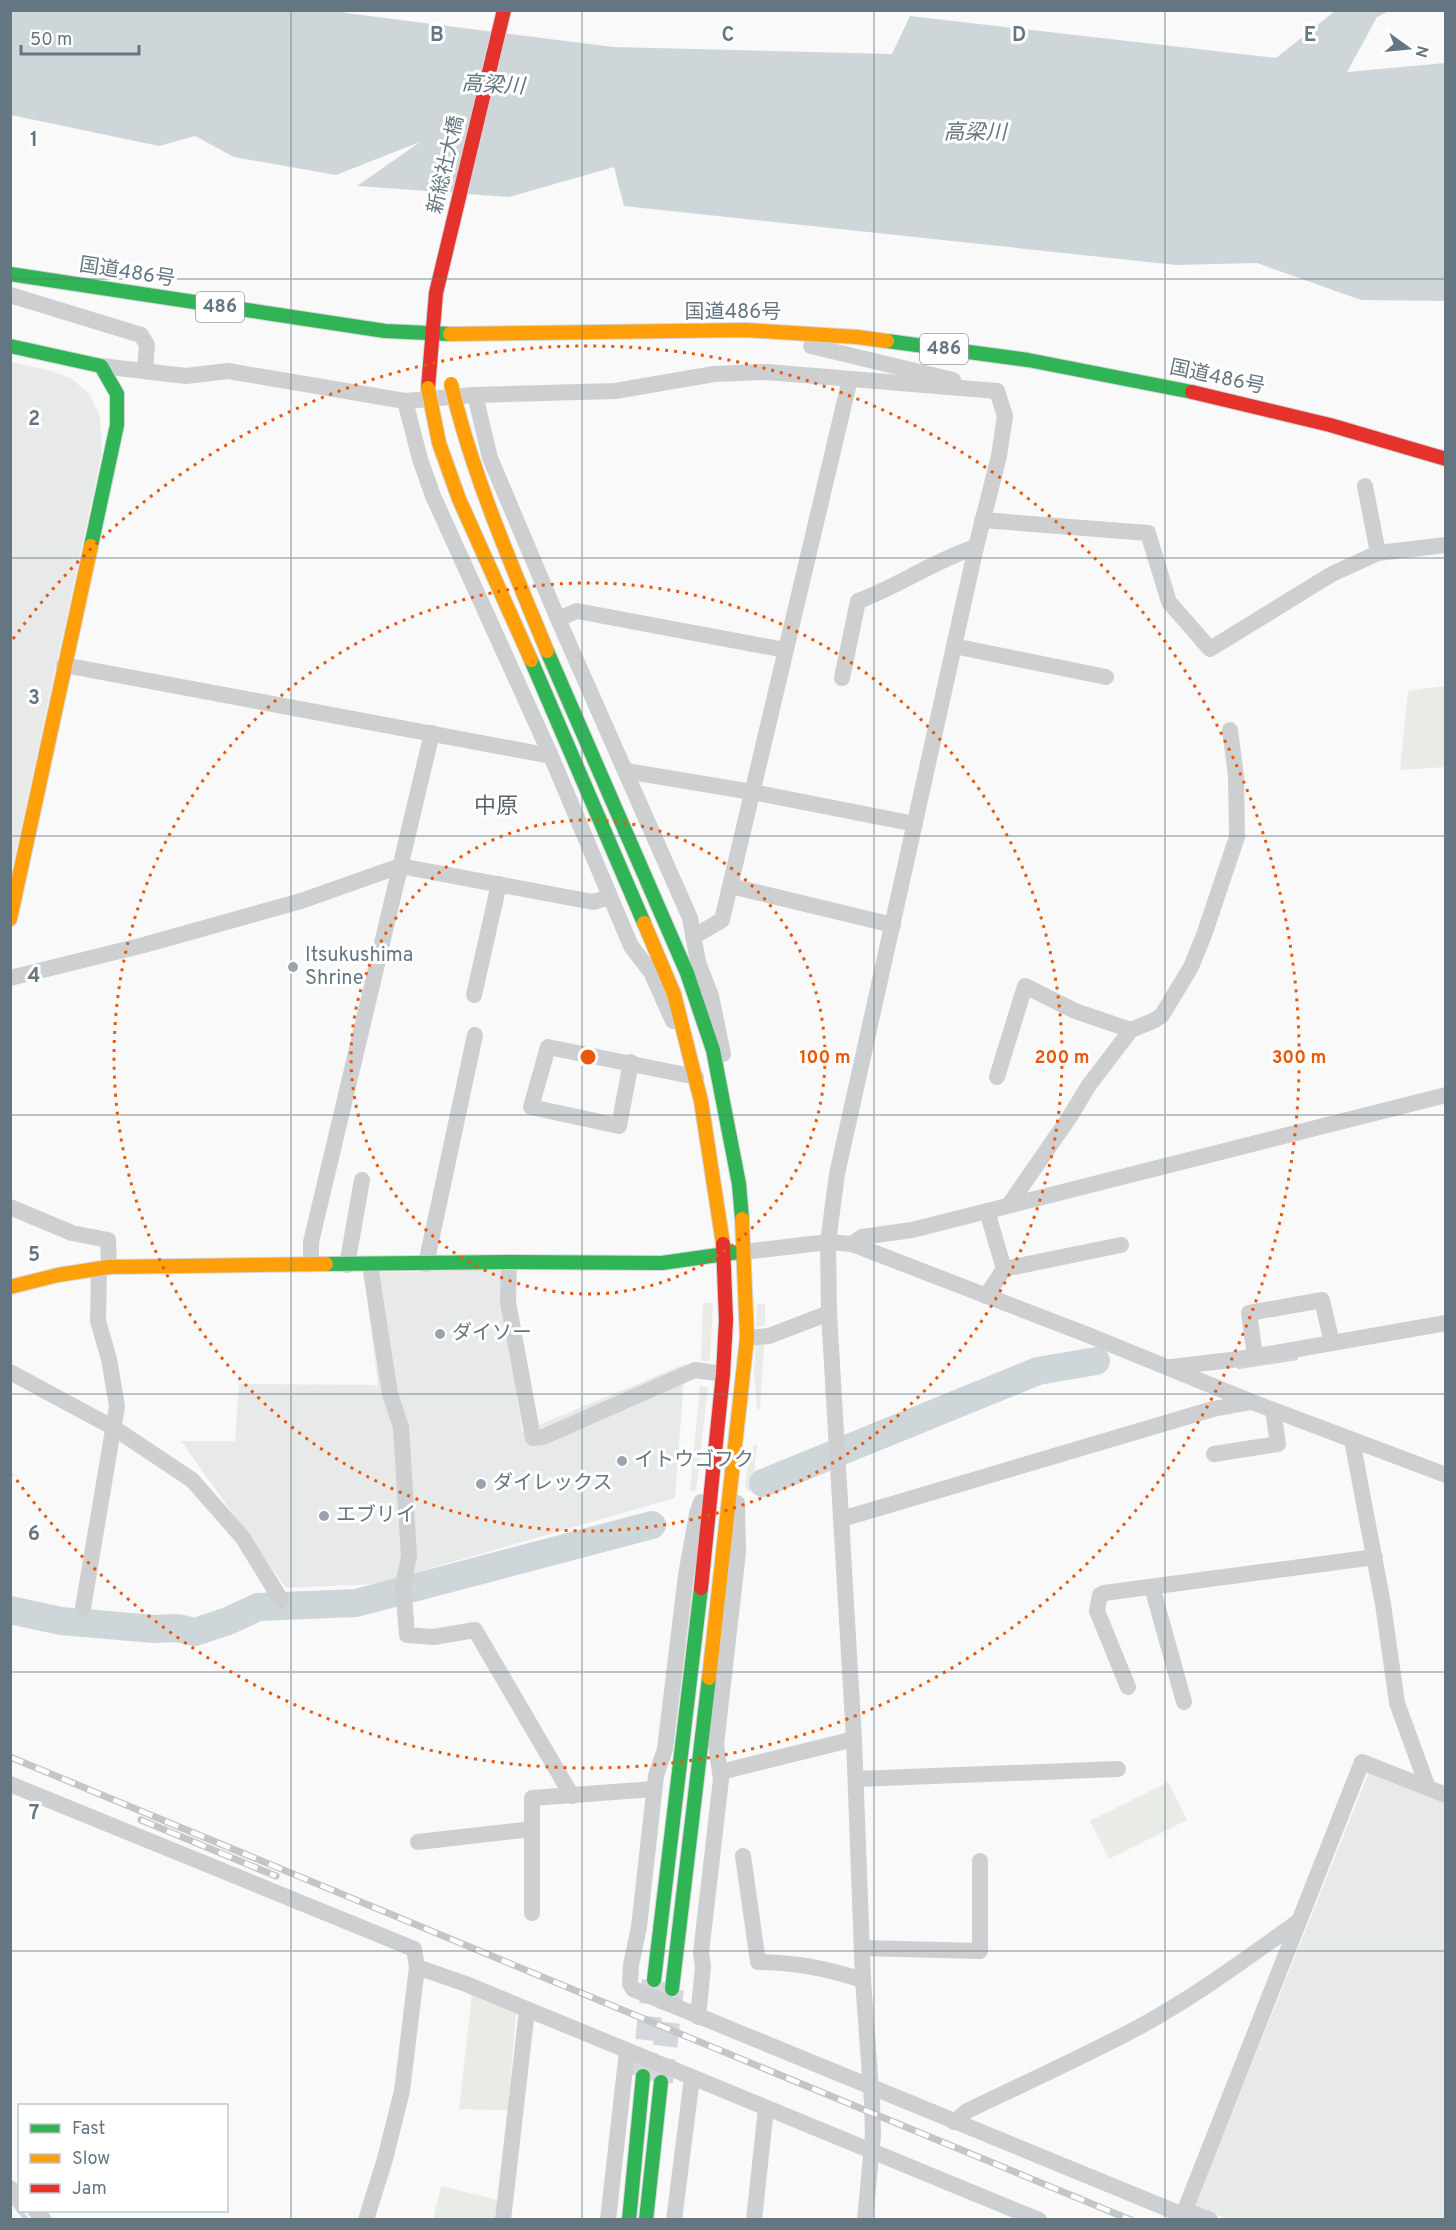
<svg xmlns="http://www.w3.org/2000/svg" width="1456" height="2230" font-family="Overpass,'Noto Sans JP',sans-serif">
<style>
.built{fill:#e8e9e9}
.green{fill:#e8ebe6}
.water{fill:#ced6d9}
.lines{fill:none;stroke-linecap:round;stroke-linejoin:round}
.stream{stroke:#ced6d9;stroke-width:4.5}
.river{stroke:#ced6d9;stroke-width:28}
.secondary-tunnel{stroke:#d4d8dc;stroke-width:24;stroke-dasharray:24 12;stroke-linecap:butt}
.fast-casing{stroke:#d5d6d7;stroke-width:16}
.slow-casing{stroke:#d5d6d7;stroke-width:16}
.jam-casing{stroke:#d5d6d7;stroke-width:16}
.street{stroke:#cecfd0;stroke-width:16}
.fast{stroke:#30b455;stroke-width:14}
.slow{stroke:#ff9f0a;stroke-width:14}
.jam{stroke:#e5322d;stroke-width:14}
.rail-casing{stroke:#c3c5c6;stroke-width:7}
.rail{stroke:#fff;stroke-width:4.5;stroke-dasharray:14;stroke-linecap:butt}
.slow-bridge-casing{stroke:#d5d6d7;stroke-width:16;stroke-linecap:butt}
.slow-bridge{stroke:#ff9f0a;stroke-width:14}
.grid{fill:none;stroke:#657683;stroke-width:1.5;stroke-opacity:0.55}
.ring{fill:none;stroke:#e8590c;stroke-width:3;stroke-dasharray:3 6}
.poi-dot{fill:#99a4ac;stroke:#fff;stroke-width:2}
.labels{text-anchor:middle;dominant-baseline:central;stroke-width:6;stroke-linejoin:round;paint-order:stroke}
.shield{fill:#fff;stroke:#939fa8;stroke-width:1.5}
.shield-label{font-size:18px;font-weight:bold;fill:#657683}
.street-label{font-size:20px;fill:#657683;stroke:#fff}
.poi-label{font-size:20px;fill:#657683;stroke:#fff;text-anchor:start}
.water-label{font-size:21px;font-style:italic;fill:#60757c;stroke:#fff}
.quarter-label{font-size:22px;fill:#57646e;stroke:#fff}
.grid-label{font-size:20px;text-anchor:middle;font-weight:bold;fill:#657683;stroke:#fff;stroke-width:6;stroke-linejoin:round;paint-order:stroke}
.centre{fill:#e8590c;stroke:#fff;stroke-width:3}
.ring-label{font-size:18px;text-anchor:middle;font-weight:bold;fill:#e8590c;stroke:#fff;stroke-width:6;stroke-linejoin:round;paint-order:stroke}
</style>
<rect width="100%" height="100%" fill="#f9f9f9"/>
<g class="built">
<path d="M 11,362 L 52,371 L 72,379 L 89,394 L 100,417 L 102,453 L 11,874 Z"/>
<path d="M 501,1269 L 522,1432 L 685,1364 L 675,1498 L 376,1584 L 286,1588 L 181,1441 L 235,1441 L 239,1384 L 378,1385 L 364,1273 Z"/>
<path d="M 1369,1772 L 1445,1803 L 1445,2219 L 1228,2219 L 1195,2206 Z"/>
</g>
<g class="green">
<path d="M 1445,686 L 1445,767 L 1400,770 L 1408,691 Z"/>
<path d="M 703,1303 L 713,1303 L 710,1361 L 701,1361 Z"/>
<path d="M 757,1304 L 765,1304 L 765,1326 L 756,1327 Z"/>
<path d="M 756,1345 L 764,1345 L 760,1409 L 757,1409 L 754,1371 Z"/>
<path d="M 700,1386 L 708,1387 L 696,1491 L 690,1490 Z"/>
<path d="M 754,1445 L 757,1445 L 752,1491 L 748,1491 L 745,1487 L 747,1470 Z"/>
<path d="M 1168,1782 L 1187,1820 L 1109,1859 L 1090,1821 Z"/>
<path d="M 472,1994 L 516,2013 L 508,2110 L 459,2109 Z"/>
<path d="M 441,2186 L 498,2200 L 496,2219 L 433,2220 Z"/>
</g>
<path class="water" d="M 11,11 L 342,11 L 346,13 L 613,47 L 892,54 L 910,16 L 1276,58 L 1335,11 L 1389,11 L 1377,17 L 1347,72 L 1445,63 L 1445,301 L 1361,300 L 1257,263 L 1176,265 L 624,206 L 614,167 L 509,197 L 357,186 L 420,142 L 336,175 L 234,157 L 195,136 L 159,146 L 11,115 Z"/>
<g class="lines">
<g class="stream">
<path d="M 1239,1367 L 1296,1358"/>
<path d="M 10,2199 L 27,2220"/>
</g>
<g class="river">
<path d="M 763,1483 L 1038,1371 L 1096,1361"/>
<path d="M 10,1610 L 61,1621 L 154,1629 L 177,1628 L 195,1632 L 228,1621 L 258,1607 L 356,1603 L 652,1525"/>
</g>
<g class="secondary-tunnel">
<path d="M 643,2076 L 654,1980"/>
<path d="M 661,2082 L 672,1989"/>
</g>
<g class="fast-casing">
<g id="fast">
<path d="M 10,274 L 385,331 L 450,334"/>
<path d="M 887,341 L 1028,360 L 1192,392"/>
<path d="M 10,346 L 101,366 L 117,394 L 117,425 L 91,546"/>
<path d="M 547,651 L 687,973 L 713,1050 L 739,1184 L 742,1219"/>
<path d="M 531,660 L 644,923"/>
<path d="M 326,1264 L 509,1262 L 662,1263 L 739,1252"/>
<path d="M 654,1980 L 701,1588"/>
<path d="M 672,1989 L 709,1678"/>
<path d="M 629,2220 L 643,2076"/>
<path d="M 646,2220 L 661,2082"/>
</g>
</g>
<g class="slow-casing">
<g id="slow">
<path d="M 450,334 L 746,330 L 857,337 L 887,341"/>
<path d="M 10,919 L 91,546"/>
<path d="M 644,923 L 674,994 L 701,1101 L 723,1244"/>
<path d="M 10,1287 L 58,1275 L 109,1267 L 326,1264"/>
<path d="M 709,1678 L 747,1338 L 742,1219"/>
</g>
</g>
<g class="jam-casing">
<g id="jam">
<path d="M 428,388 L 436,293 L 504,10"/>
<path d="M 1192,392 L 1330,425 L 1446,459"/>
<path d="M 701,1588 L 723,1374 L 726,1320 L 723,1244"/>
</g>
</g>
<g class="street">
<path d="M 10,295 L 141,335 L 147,345 L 145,371"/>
<path d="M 811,346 L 953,380"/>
<path d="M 101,366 L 186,376 L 228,371 L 405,401 L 475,395 L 615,391 L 714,374 L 767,372 L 997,391"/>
<path d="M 475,395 L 490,458 L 558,619 L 690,918 L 698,962 L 711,996 L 723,1054"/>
<path d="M 405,401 L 420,459 L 433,496 L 551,756 L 631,946 L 651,972 L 673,1021"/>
<path d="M 1365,486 L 1378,553"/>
<path d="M 982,520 L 1148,533 L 1169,602 L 1210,649 L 1332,574 L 1378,553 L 1446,545"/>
<path d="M 558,619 L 577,611 L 785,650"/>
<path d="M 954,646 L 1106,677"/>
<path d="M 64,665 L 551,756"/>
<path d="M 842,678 L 858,601 C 899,586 935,560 976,547"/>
<path d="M 626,771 L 752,792 L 915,824"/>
<path d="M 731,886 L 893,925"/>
<path d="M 693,937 L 722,920 L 850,379"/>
<path d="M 10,978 L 144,945 L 301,901 L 400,866 L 593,902 L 610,897"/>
<path d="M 474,995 L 499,884"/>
<path d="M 631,1062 L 619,1126 L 531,1107 L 548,1047 L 696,1077"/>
<path d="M 997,1077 L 1025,986 L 1075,1011 L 1131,1030"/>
<path d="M 1009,1205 L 1069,1118 L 1089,1085 L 1131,1030 L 1155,1020 L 1162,1015 L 1191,967 L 1204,935 L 1237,837 L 1236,776 L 1230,730"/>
<path d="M 10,1207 L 72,1233 L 108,1240 L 109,1267"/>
<path d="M 852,1244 L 862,1237 L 912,1230 L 1446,1095"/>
<path d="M 744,1252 L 828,1242 L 852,1244 L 1088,1335 L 1252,1402 L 1446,1475"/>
<path d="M 509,1262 L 508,1302 L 533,1438 L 543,1437 L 695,1370 L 723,1374"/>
<path d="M 311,1264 L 311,1242 L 432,733"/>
<path d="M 426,1264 L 475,1035"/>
<path d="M 347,1265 L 362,1180"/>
<path d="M 370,1265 L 390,1394 L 401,1427 L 409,1556 L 403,1585 L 407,1635 L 434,1637 L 475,1630 L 572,1796"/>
<path d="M 1004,1269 L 1121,1245"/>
<path d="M 986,1296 L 1004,1269 L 987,1211"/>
<path d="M 747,1338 L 769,1336 L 829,1313"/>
<path d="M 1255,1356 L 1249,1313 L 1322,1300 L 1332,1343"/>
<path d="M 1171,1367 L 1240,1359 L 1446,1323"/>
<path d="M 10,1372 L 114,1428 L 192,1480 L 243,1538 L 281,1600"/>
<path d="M 1352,1440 L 1383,1604 L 1397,1703 L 1428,1788"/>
<path d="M 1214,1454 L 1278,1444 L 1273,1410"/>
<path d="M 701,1502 L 697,1514 L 686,1575 L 665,1749 L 656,1776 L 639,1927 L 631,1965 L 630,1984 L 633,1989 L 1183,2215 L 1362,1762 L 1446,1795"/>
<path d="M 842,1519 L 1213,1409 L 1251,1402"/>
<path d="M 1152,1587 L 1184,1702"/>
<path d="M 83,1608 L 117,1406 L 109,1359 L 98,1321 L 99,1269"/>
<path d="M 1128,1687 L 1097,1611 L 1100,1595 L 1104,1593 L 1375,1557"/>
<path d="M 721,1772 L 854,1739"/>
<path d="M 856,1779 L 1118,1769"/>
<path d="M 10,1784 L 414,1949 L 417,1967"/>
<path d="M 418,1842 L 532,1829"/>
<path d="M 743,1856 L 758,1962 C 799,1963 824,1968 863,1980"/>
<path d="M 532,1913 L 532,1798 L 654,1789"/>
<path d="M 863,1948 L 980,1951 L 980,1861"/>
<path d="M 698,2017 L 703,1967 L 701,1953 L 721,1779 L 716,1745 L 738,1552 L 737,1503"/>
<path d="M 954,2122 L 967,2111 C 1025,2083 1083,2057 1139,2027 C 1196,1996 1247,1958 1299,1921"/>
<path d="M 10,2188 L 20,2197"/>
<path d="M 35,2210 L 44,2220"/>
<path d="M 1185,2210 L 1210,2220"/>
<path d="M 366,2220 L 385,2159 L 402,2091 L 417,1967 L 466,1984 L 1039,2220"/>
<path d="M 503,2220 L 527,2010"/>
<path d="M 608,2220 L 627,2051"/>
<path d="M 674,2220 L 692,2078"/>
<path d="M 754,2220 L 766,2108"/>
<path d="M 865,2220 L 873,2135 L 872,2103 L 863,1980 L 854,1739 L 829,1313 L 828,1242 L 837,1174 L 976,547 L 999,456 L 1005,416 L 997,391"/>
</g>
<use href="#fast" class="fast"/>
<use href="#slow" class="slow"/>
<use href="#jam" class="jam"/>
<g class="rail-casing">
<g id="rail">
<path d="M 10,1757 L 1131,2220"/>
<path d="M 141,1820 L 276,1876"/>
</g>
</g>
<use href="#rail" class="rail"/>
<g class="slow-bridge-casing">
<g id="slow-bridge">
<path d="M 451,384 C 473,477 511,563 547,651"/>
<path d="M 428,388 L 439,443 L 459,499 L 531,660"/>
</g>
</g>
<use href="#slow-bridge" class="slow-bridge"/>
</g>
<path class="grid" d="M 291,10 L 291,2220M 582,10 L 582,2220M 874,10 L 874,2220M 1165,10 L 1165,2220M 10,279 L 1446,279M 10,558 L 1446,558M 10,836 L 1446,836M 10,1115 L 1446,1115M 10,1394 L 1446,1394M 10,1672 L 1446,1672M 10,1951 L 1446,1951"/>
<g class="ring">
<circle cx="588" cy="1057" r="237"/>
<circle cx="588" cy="1057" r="474"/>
<path d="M13 639A711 711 0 1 1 13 1475"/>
</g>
<g class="poi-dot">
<circle cx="293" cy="967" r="6"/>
<circle cx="440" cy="1334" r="6"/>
<circle cx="622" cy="1461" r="6"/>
<circle cx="481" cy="1484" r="6"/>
<circle cx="324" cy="1516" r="6"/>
</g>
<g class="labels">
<g class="shield">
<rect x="196" y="292" width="48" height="30" rx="4.5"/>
<rect x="920" y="334" width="48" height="30" rx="4.5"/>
</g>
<g class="shield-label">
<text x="220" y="307">486</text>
<text x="944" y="349">486</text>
</g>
<g class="street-label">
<text transform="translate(447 165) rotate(-77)">新総社大橋</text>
<text transform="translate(127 273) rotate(9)">国道486号</text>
<text x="733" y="313">国道486号</text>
<text transform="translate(1217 378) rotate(12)">国道486号</text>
</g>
<g class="poi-label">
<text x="305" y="956">Itsukushima<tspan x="305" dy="23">Shrine</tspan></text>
<text x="452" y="1334">ダイソー</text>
<text x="634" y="1461">イトウゴフク</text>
<text x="493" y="1484">ダイレックス</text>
<text x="336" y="1516">エブリイ</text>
</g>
<g class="water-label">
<text transform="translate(493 86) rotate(3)">高梁川</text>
<text x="975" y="133">高梁川</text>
</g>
<g class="quarter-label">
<text x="496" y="807">中原</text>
</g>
</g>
<g class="grid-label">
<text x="437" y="41">B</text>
<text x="728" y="41">C</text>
<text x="1019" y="41">D</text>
<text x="1310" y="41">E</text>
<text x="34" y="146">1</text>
<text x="34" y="425">2</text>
<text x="34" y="704">3</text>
<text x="34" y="982">4</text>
<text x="34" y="1261">5</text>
<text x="34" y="1540">6</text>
<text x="34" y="1819">7</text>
</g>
<circle cx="588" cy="1057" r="9" class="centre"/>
<g class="ring-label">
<text x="825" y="1063">100 m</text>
<text x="1062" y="1063">200 m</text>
<text x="1299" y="1063">300 m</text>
</g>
<rect width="1456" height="2230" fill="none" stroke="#657683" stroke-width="24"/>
<rect x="18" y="2104" width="210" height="108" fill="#ffffff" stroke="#c1c8cd" stroke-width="1.5"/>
<rect x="30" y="2124" width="30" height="9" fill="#30b455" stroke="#c1c8cd" stroke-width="1.5"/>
<text x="72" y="2134" font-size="18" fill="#657683">Fast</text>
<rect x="30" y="2154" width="30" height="9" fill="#ff9f0a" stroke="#c1c8cd" stroke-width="1.5"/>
<text x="72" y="2164" font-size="18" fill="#657683">Slow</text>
<rect x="30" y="2184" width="30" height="9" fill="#e5322d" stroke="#c1c8cd" stroke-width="1.5"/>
<text x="72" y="2194" font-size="18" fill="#657683">Jam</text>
<g transform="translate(1408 48) rotate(105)" stroke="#ffffff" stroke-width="4.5" paint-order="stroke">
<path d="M0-4.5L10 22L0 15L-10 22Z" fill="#657683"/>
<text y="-9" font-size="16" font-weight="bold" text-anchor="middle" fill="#657683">N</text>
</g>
<path d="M21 45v9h118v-9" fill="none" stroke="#657683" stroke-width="3"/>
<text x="30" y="45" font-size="18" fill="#657683" stroke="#ffffff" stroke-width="4.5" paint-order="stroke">50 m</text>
</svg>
